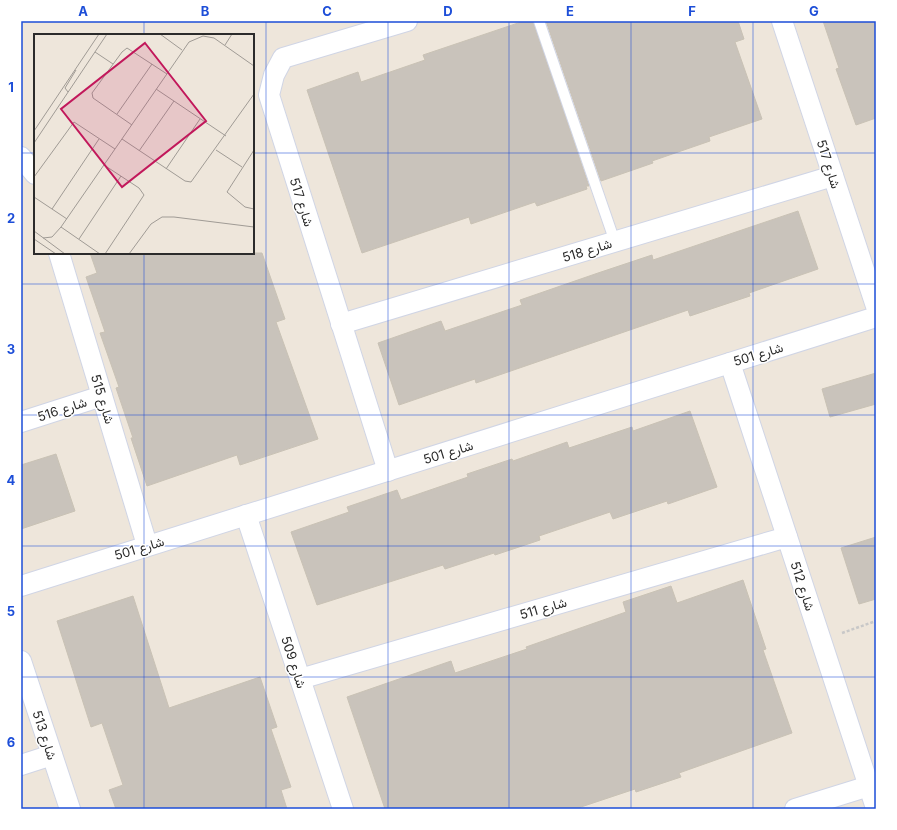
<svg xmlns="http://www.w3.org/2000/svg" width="897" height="830" font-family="Inter,Vazirmatn,sans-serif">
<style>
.building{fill:#c9c3bb;stroke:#c9c2b5}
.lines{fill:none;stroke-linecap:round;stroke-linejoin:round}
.lane-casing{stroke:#d0d5e5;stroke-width:12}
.street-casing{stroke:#d0d5e5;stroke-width:22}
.path{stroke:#c8c8c8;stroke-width:2.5;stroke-dasharray:3 2;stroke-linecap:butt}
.lane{stroke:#fff;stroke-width:10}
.street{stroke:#fff;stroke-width:20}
.grid{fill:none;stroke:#1d4ed8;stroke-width:1;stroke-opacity:0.55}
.labels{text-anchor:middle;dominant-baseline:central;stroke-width:3;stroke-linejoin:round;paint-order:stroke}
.street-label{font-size:13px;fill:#2b2b2b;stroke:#fff}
.inset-road{fill:none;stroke:#a09b95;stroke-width:1}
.view{fill:#c2185b;fill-opacity:0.15;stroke:#c2185b;stroke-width:2}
.inset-edge{fill:none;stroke:#2b2b2b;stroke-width:2}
.neatline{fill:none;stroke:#1d4ed8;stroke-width:1.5}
.grid-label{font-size:13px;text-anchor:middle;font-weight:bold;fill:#1d4ed8}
</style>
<rect width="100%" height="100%" fill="#eee6db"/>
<g class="building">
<path d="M 524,21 L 533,21 L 589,186 L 586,186 L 587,189 L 537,206 L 535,202 L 471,224 L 469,217 L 362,253 L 307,90 L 358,72 L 361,82 L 425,60 L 423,55 Z"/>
<path d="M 546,21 L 738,21 L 744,39 L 735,42 L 762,119 L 709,137 L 710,141 L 652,161 L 653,163 L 601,181 Z"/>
<path d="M 823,21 L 876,21 L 876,118 L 856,125 L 836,69 L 839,68 Z"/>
<path d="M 798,211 L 818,269 L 749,293 L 750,296 L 690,316 L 688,310 L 476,383 L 475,379 L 399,405 L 378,343 L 441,321 L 445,331 L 522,305 L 520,300 L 598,273 L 652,255 L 653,260 Z"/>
<path d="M 90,253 L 262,253 L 285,319 L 276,322 L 318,439 L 240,465 L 237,455 L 147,486 L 131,438 L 133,438 L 116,388 L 119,387 L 100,333 L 105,332 L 86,277 L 97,273 Z"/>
<path d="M 876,373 L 876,404 L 830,417 L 822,389 Z"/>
<path d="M 690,411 L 717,487 L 668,504 L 667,501 L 613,519 L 610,512 L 539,536 L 540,540 L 495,555 L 494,553 L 445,569 L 443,565 L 317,605 L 291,532 L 349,512 L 347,507 L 397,490 L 401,500 L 468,477 L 467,474 L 512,459 L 513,461 L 567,442 L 569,448 L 632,427 L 633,431 Z"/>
<path d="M 56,454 L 75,511 L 21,529 L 21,465 Z"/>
<path d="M 876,537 L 876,599 L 859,604 L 841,548 Z"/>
<path d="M 743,580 L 766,649 L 763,650 L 792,733 L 679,773 L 681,777 L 636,792 L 635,789 L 575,809 L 385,809 L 347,697 L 451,661 L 455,673 L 527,649 L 526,647 L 626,612 L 623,602 L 671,586 L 677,603 Z"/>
<path d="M 133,596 L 169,708 L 260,677 L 277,727 L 271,729 L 291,787 L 281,790 L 287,809 L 116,809 L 109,790 L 123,785 L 102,723 L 91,727 L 57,621 Z"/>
</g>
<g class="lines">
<g class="lane-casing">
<path id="lane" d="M 539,21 L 615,242"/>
</g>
<g class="street-casing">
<g id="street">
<path d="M 782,21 L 876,306"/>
<path d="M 21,157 L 35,174"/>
<path d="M 59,253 L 147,545"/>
<path d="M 341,324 L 833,176"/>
<path d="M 730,363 L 876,808"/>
<path d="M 21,422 L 102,396"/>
<path d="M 388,471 L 269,95 L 274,75 L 283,58 L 407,21"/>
<path d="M 246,515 L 343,809"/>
<path d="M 21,586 L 876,317"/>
<path d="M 21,661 L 70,809"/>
<path d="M 300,679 L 787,537"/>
<path d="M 21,765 L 52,755"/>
<path d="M 795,809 L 869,786"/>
</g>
</g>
<path class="path" d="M 842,633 L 876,621"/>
<use href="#lane" class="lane"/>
<use href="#street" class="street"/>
</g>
<path class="grid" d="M 144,21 L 144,35M 266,21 L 266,809M 388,21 L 388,809M 509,21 L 509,809M 631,21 L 631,809M 753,21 L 753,809M 21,153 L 35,153M 253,153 L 876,153M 144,253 L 144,809M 21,284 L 876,284M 21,415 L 876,415M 21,546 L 876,546M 21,677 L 876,677"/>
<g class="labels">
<g class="street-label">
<text transform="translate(829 164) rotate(72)">شارع 517</text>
<text transform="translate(302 202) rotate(72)">شارع 517</text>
<text transform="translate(587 250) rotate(-17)">شارع 518</text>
<text transform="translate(758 354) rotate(-17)">شارع 501</text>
<text transform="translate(103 399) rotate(73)">شارع 515</text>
<text transform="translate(62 409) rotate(-18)">شارع 516</text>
<text transform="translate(448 452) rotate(-17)">شارع 501</text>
<text transform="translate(139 548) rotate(-17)">شارع 501</text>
<text transform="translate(803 586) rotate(72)">شارع 512</text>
<text transform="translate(543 608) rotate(-16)">شارع 511</text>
<text transform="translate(294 662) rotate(72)">شارع 509</text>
<text transform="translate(45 735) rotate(72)">شارع 513</text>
</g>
</g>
<g transform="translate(34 34)">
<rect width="220" height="220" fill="#eee6db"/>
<path class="inset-road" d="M 126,0 L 148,16M 191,11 L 198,0M 61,18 L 79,30M 122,55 L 192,102M 34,58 L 31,54 L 42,36M 83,80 L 118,30M 98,91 L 59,64 L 58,59 L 88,18 L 93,14 L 133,40M 0,97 L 65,0M 88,105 L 151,147 L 157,148 L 220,60M 0,109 L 73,0M 182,116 L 208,133M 220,116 L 193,158 L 211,173 L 220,175M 105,117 L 140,67M 70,131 L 105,154 L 110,161 L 71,220M 132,135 L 166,85M 0,143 L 40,88 L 81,115M 0,163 L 33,185M 18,175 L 65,105M 27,193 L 66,220M 0,197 L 31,220M 9,204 L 18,203 L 27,193 L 155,8 L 169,2 L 180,4 L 220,32M 0,205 L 22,220M 45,205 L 87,142M 95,220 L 117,190 L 128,183 L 140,183 L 220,193"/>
<path class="view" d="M 111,9 L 172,87 L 88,153 L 27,75 Z"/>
<rect width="220" height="220" class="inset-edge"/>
</g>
<rect width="897" height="830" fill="none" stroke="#ffffff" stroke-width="44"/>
<rect x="22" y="22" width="853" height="786" class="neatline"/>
<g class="grid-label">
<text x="83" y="16">A</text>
<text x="205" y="16">B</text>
<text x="327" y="16">C</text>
<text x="448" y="16">D</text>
<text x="570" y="16">E</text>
<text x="692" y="16">F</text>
<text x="814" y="16">G</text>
<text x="11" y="92">1</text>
<text x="11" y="223">2</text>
<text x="11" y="354">3</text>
<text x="11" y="485">4</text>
<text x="11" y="616">5</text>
<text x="11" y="747">6</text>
</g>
</svg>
